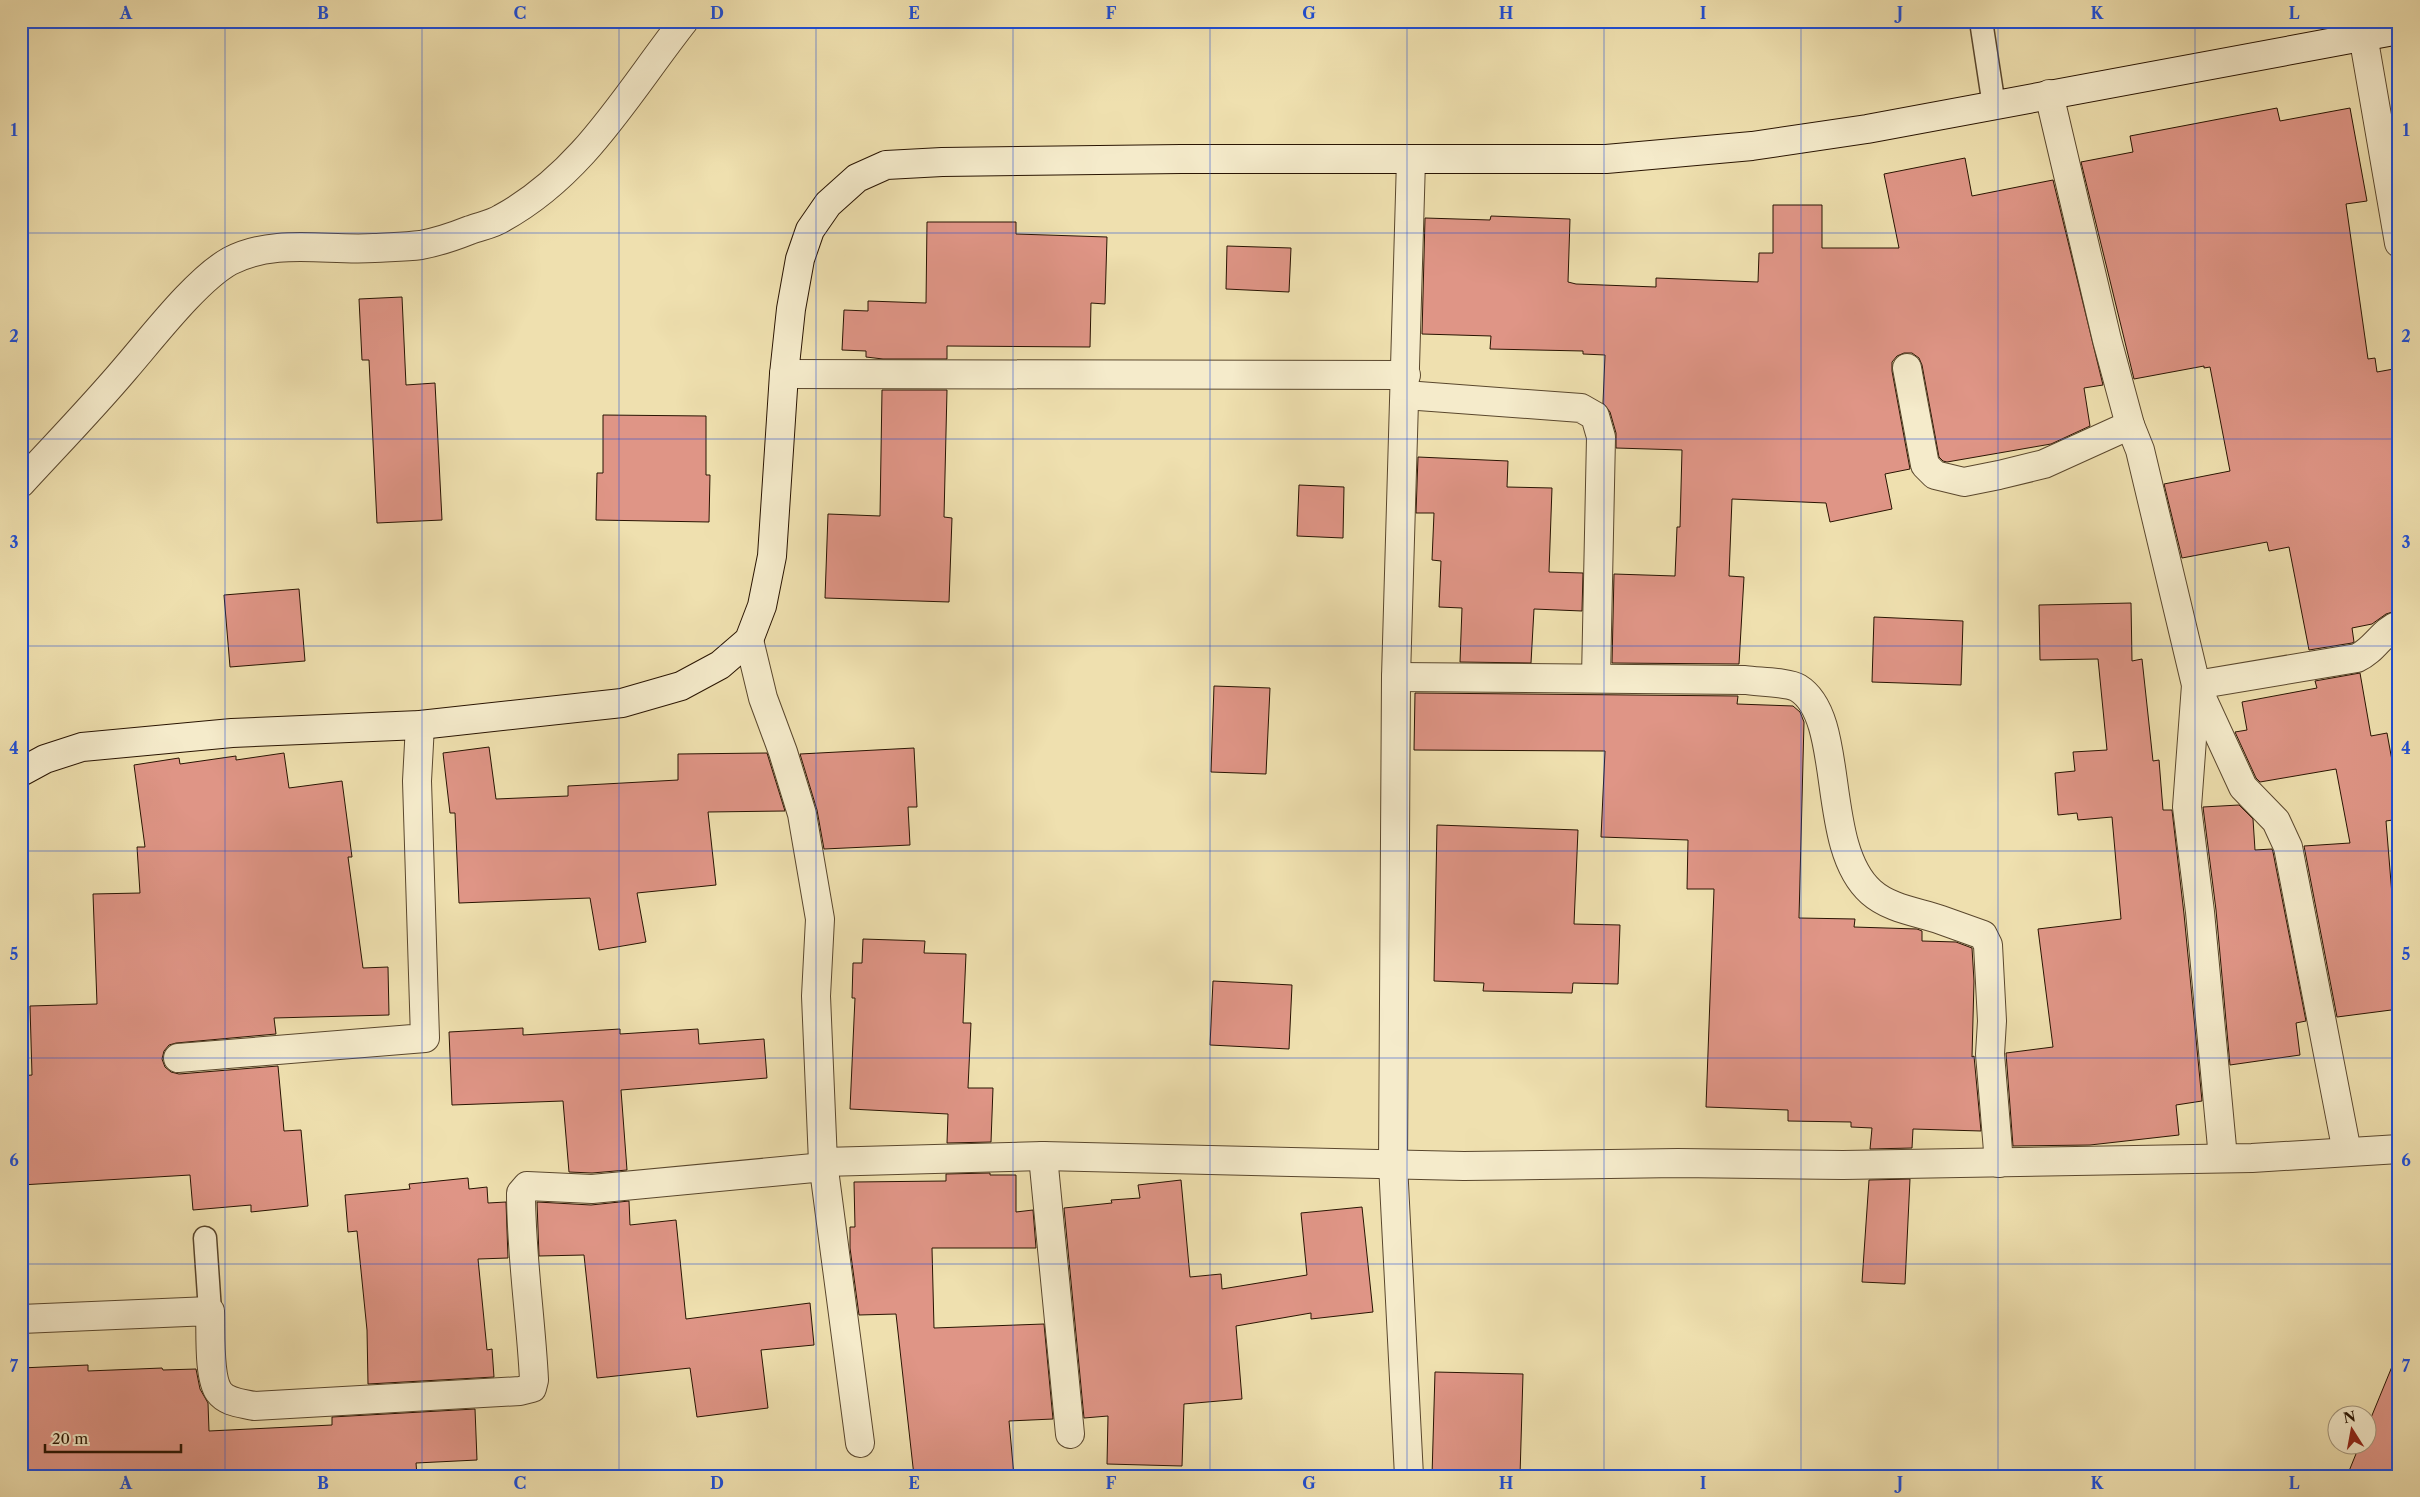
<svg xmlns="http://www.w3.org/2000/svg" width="2420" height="1497" font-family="'Libre Caslon Text',serif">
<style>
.building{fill:#df9586;stroke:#291402}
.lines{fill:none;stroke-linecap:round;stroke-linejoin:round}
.service-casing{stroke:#5a472d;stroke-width:25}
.minor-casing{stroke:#5a472d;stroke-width:30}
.secondary-casing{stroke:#291402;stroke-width:30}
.service{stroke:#f5ebcb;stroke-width:22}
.minor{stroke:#f5ebcb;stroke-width:28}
.secondary{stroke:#f5ebcb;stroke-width:28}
.grid{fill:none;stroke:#1d4ed8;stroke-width:1;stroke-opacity:0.55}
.neatline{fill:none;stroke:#1d4ed8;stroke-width:2}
.grid-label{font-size:16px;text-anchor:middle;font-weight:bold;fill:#1d4ed8}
</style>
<rect width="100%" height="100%" fill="#efe0af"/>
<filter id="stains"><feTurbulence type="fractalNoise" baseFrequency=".004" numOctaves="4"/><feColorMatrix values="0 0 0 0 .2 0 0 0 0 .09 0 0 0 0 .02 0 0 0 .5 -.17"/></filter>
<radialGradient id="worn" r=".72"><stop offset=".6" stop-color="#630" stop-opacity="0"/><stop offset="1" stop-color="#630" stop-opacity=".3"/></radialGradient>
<g class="building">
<path d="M 2277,108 L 2280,121 L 2350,108 L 2367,201 L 2346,204 L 2368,359 L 2375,358 L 2377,372 L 2399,368 L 2399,610 L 2386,614 L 2372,624 L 2352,628 L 2354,642 L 2352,643 L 2309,650 L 2289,547 L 2269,551 L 2267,542 L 2182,558 L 2164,484 L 2230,471 L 2210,367 L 2204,368 L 2204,366 L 2134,379 L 2081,162 L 2133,152 L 2130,136 Z"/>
<path d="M 1965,158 L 1972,196 L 2053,180 L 2103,385 L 2084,388 L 2090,426 L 2051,444 L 1947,462 L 1943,461 L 1939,457 L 1922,365 L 1919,358 L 1912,353 L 1904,353 L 1897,356 L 1892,362 L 1892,371 L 1910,469 L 1885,474 L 1892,509 L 1830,522 L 1826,503 L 1732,499 L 1729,576 L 1744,577 L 1739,664 L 1612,663 L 1614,574 L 1675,576 L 1677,527 L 1680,527 L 1682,450 L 1616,448 L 1616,433 L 1610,412 L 1603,403 L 1605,355 L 1583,354 L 1583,351 L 1490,349 L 1491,336 L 1422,334 L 1425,218 L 1490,220 L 1491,216 L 1570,219 L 1568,282 L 1576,284 L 1656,287 L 1656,278 L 1758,282 L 1759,253 L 1773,253 L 1773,205 L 1822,205 L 1822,248 L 1899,248 L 1884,174 Z"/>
<path d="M 927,222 L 1016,222 L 1016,234 L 1107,237 L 1105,304 L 1091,303 L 1090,347 L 947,346 L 947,359 L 883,359 L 866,357 L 866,351 L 842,350 L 844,310 L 868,311 L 868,301 L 926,303 Z"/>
<path d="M 1227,246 L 1291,248 L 1289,292 L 1226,289 Z"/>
<path d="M 402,297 L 406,385 L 435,383 L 442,520 L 377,523 L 369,360 L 362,360 L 359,299 Z"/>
<path d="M 882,390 L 947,390 L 944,517 L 952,518 L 949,602 L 825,598 L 828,514 L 880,516 Z"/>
<path d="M 603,415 L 706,416 L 706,475 L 710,475 L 709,522 L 596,520 L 597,473 L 603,473 Z"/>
<path d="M 1418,457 L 1508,461 L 1507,487 L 1552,488 L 1549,572 L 1583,573 L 1582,611 L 1534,609 L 1531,663 L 1460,662 L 1462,608 L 1439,607 L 1441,561 L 1432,560 L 1434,513 L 1416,513 Z"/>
<path d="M 1299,485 L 1344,487 L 1343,538 L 1297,536 Z"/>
<path d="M 299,589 L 305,661 L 230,667 L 224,595 Z"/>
<path d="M 2131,603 L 2132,661 L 2142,659 L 2153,761 L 2159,760 L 2163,810 L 2172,810 L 2184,914 L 2202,1101 L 2176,1105 L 2179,1135 L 2090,1145 L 2013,1146 L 2006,1053 L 2053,1047 L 2038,929 L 2121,919 L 2112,817 L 2078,820 L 2077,813 L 2058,815 L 2055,773 L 2075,771 L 2073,752 L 2107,750 L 2098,659 L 2040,660 L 2039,605 Z"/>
<path d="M 1874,617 L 1963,621 L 1961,685 L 1872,682 Z"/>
<path d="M 2360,673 L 2371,736 L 2387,733 L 2399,799 L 2399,819 L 2386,821 L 2392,895 L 2399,894 L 2399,1009 L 2337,1017 L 2304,846 L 2350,843 L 2336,769 L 2260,782 L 2256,778 L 2235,732 L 2247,730 L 2242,702 L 2317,688 L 2315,681 Z"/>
<path d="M 1214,686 L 1270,688 L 1266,774 L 1211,772 Z"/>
<path d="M 1415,693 L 1738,696 L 1737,704 L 1793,706 L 1800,712 L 1804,722 L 1799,918 L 1855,919 L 1854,927 L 1917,929 L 1922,931 L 1922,941 L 1956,942 L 1972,948 L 1974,981 L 1972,1057 L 1974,1056 L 1981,1131 L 1913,1129 L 1912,1148 L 1870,1149 L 1872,1128 L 1851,1127 L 1851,1122 L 1788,1121 L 1788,1110 L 1706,1107 L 1714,889 L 1687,889 L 1688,840 L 1601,837 L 1605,751 L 1414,750 Z"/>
<path d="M 489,747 L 496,799 L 568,796 L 568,786 L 678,780 L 678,754 L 767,753 L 785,811 L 708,812 L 716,885 L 637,893 L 646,942 L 599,950 L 590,898 L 459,903 L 455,813 L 450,813 L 443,753 Z"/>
<path d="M 914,748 L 917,807 L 908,807 L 910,845 L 824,849 L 817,810 L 800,754 Z"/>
<path d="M 284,753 L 289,788 L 342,781 L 352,857 L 348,857 L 363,968 L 388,967 L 389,1015 L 274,1018 L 276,1034 L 176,1043 L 169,1045 L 164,1051 L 162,1059 L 165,1067 L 171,1072 L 179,1074 L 278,1066 L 284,1131 L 301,1130 L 308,1206 L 251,1212 L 251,1205 L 193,1210 L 190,1175 L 21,1185 L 21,1076 L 32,1075 L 30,1006 L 97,1004 L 93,894 L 140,893 L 137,847 L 145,847 L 134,765 L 179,758 L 180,764 L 236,756 L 236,760 Z"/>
<path d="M 2239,805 L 2253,819 L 2255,850 L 2272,849 L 2273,852 L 2306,1021 L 2296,1023 L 2300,1055 L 2230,1065 L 2216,910 L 2203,807 Z"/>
<path d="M 1437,825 L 1578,830 L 1574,924 L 1620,925 L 1618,984 L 1573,983 L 1572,993 L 1483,991 L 1484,983 L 1434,981 Z"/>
<path d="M 863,939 L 925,941 L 924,953 L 966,954 L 963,1023 L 971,1023 L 968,1088 L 993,1088 L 991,1142 L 947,1143 L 948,1114 L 850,1109 L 855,998 L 852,998 L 853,963 L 862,963 Z"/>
<path d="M 1213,981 L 1292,985 L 1289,1049 L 1210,1045 Z"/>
<path d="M 523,1028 L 523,1035 L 620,1029 L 620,1034 L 698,1029 L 699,1044 L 764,1039 L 767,1078 L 621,1090 L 627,1170 L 592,1173 L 569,1172 L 563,1101 L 452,1105 L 449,1032 Z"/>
<path d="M 990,1173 L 990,1175 L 1016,1175 L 1016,1212 L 1033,1210 L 1036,1248 L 932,1248 L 934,1328 L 1044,1324 L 1053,1419 L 1009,1421 L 1014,1476 L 914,1476 L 896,1314 L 859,1315 L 850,1248 L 850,1227 L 855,1227 L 854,1182 L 946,1181 L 946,1174 Z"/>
<path d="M 468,1178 L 469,1189 L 487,1187 L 488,1203 L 506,1202 L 508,1258 L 478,1259 L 487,1350 L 492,1349 L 494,1377 L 368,1384 L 367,1330 L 357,1231 L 348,1232 L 345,1195 L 410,1189 L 409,1184 Z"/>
<path d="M 1910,1179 L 1905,1284 L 1862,1282 L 1869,1180 Z"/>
<path d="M 1181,1180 L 1190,1277 L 1221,1274 L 1222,1289 L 1307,1275 L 1301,1213 L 1362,1207 L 1373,1312 L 1311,1319 L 1311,1313 L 1236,1326 L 1242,1399 L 1184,1404 L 1182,1466 L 1107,1464 L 1108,1416 L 1084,1418 L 1064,1208 L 1112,1203 L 1111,1200 L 1140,1198 L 1138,1185 Z"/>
<path d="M 629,1201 L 630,1225 L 676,1220 L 686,1319 L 810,1303 L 814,1345 L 761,1350 L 768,1408 L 697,1417 L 690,1368 L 597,1378 L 584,1255 L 539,1256 L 537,1202 L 591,1205 Z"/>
<path d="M 2398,1352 L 2399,1457 L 2391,1476 L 2347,1476 L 2360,1444 L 2368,1444 L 2368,1425 Z"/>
<path d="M 88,1365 L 88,1371 L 162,1368 L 163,1370 L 196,1369 L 200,1389 L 208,1403 L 209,1431 L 332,1425 L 332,1417 L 475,1409 L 477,1460 L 416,1463 L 417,1476 L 21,1476 L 21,1368 Z"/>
<path d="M 1435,1372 L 1523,1374 L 1520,1476 L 1432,1476 Z"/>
</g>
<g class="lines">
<g class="service-casing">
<g id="service">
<path d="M 1981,21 L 1994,106"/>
<path d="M 205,1238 L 210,1311"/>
</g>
</g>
<g class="minor-casing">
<g id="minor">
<path d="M 2363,35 L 2399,243"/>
<path d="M 1907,368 L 1925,465 L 1935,475 L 1964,482 L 1999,475 L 2044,464 L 2130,425 L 2107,340 L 2049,94"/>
<path d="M 784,374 L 1406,375"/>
<path d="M 1405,395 L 1581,408 L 1595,416 L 1601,437 L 1596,678"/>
<path d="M 2130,425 L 2140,450 L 2196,685 L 2187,807 L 2200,912 L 2223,1158"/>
<path d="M 21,483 C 56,445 92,408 125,369 C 152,338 196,280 230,261 C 274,238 326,251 374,248 C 389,247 405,247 421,245 C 437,242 455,236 470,230 C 481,226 493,224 502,218 C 584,173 628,92 684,21"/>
<path d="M 749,640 L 763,698 L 783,752 L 802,814 L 820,919 L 816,996 L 823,1162 L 860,1443"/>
<path d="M 1396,677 L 1745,680 C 1758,682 1788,682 1798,688 C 1847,718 1819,846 1871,892 C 1890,909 1918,912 1941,920 C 1955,925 1969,930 1983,935 L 1988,945 L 1992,1021 L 1990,1054 L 1999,1163"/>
<path d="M 178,1058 L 425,1038 L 417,781 L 420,725"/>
<path d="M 2347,1152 L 2288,847 L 2276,821 L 2243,787 L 2196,685 L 2357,658 C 2375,650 2382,631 2399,625"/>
<path d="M 1043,1156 L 1070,1434"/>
<path d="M 823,1162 L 1043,1156 L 1464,1166 L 1678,1163 L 1843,1165 L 2252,1158 L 2399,1149"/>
<path d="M 21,1319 L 210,1311 C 211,1330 208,1377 219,1392 C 227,1403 243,1403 254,1406 L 520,1391 L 532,1388 L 534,1380 C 531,1318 521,1256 521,1193 L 527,1186 L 592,1189 L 824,1167"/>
<path d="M 1409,1476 L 1393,1164 L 1396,677 L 1411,160"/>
</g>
</g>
<g class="secondary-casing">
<path id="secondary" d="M 21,772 L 45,759 L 82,747 L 232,733 L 420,725 L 622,703 L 681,686 L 720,665 L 749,640 L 762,606 L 772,556 L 784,374 L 791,309 L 800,259 L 810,230 L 828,204 L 857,178 L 886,165 L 942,162 L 1181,159 L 1606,159 L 1752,146 L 1867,129 L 2399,30"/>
</g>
<use href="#service" class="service"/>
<use href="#minor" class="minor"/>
<use href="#secondary" class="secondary"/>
</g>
<path class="grid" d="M 225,21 L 225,1476M 422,21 L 422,1476M 619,21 L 619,1476M 816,21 L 816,1476M 1013,21 L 1013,1476M 1210,21 L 1210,1476M 1407,21 L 1407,1476M 1604,21 L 1604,1476M 1801,21 L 1801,1476M 1998,21 L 1998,1476M 2195,21 L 2195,1476M 21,233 L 2399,233M 21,439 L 2399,439M 21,646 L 2399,646M 21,851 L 2399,851M 21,1058 L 2399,1058M 21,1264 L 2399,1264"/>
<rect width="2420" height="1497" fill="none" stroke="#efe0af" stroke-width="55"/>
<g transform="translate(2352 1430) rotate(349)"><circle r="24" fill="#f5ebcb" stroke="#a3957b"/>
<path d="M0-4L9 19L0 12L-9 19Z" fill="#8f2418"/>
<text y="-8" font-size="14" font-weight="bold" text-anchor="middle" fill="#291402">N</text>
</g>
<path d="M45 1444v8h136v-8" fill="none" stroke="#291402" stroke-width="2.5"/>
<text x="52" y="1444" font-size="15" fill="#291402" stroke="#f5ebcb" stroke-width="4" paint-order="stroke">20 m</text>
<rect x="28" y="28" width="2364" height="1442" class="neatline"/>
<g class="grid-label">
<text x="126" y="19">A</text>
<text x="323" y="19">B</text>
<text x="520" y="19">C</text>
<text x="717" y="19">D</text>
<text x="914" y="19">E</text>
<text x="1111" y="19">F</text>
<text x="1309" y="19">G</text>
<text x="1506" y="19">H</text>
<text x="1703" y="19">I</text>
<text x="1900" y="19">J</text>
<text x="2097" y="19">K</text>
<text x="2294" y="19">L</text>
<text x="14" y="136">1</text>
<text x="2406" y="136">1</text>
<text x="14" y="342">2</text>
<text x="2406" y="342">2</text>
<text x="14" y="548">3</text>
<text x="2406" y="548">3</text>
<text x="14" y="754">4</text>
<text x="2406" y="754">4</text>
<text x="14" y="960">5</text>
<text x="2406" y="960">5</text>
<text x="14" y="1166">6</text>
<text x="2406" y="1166">6</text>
<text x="14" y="1372">7</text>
<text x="2406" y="1372">7</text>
<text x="126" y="1489">A</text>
<text x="323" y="1489">B</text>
<text x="520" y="1489">C</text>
<text x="717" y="1489">D</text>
<text x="914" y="1489">E</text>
<text x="1111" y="1489">F</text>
<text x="1309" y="1489">G</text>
<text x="1506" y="1489">H</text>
<text x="1703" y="1489">I</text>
<text x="1900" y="1489">J</text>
<text x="2097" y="1489">K</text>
<text x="2294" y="1489">L</text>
</g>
<rect width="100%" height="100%" filter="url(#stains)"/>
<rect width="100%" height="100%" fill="url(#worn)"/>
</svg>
